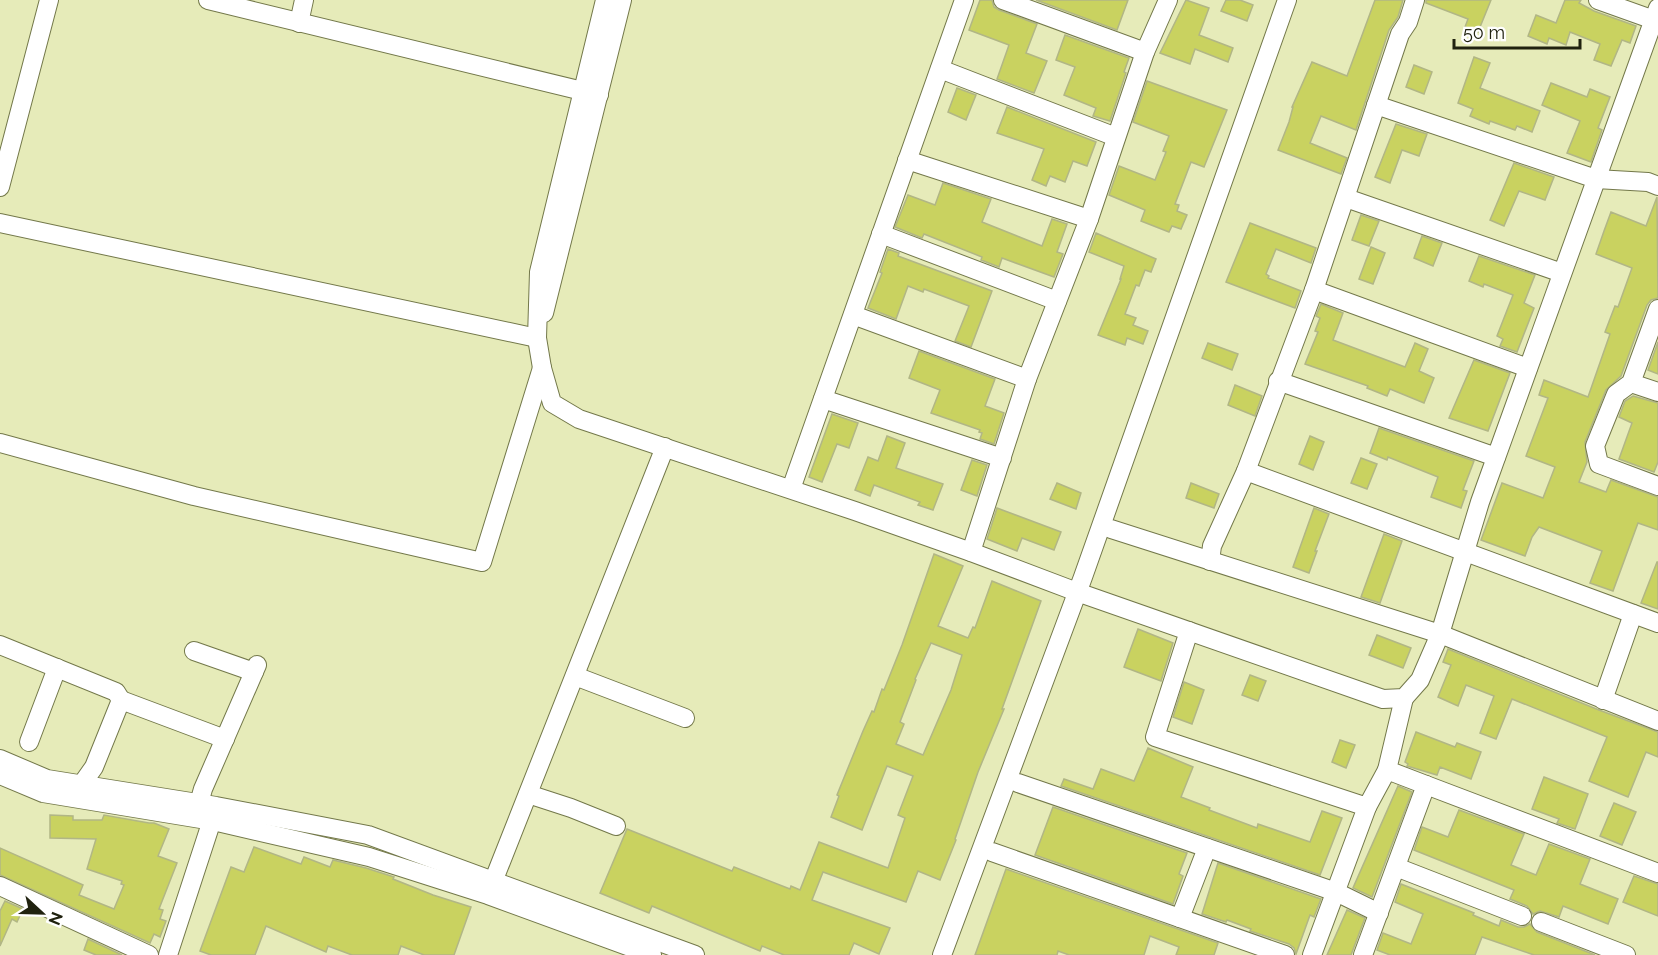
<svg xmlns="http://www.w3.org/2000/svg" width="1658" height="955" font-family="Raleway,sans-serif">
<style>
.building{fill:#c9d260;stroke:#b1b685;stroke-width:1.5;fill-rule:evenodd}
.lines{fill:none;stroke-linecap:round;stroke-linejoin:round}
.minor-casing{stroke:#73784a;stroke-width:20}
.minor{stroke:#fff;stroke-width:18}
</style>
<rect width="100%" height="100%" fill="#e6ebb9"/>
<g class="building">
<path d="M 980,0 L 992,0 L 994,7 L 999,10 L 1037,24 L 1026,53 L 1047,61 L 1034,93 L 997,79 L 1009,45 L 969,30 Z"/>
<path d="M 1036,0 L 1128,0 L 1117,30 Z"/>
<path d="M 1186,0 L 1209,8 L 1199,35 L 1233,48 L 1228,62 L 1195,49 L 1190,64 L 1160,53 Z"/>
<path d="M 1226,0 L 1240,0 L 1253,5 L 1247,21 L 1221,11 Z"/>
<path d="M 1375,0 L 1403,0 L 1398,17 L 1389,30 L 1356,130 L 1321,116 L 1310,143 L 1347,158 L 1341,174 L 1278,150 L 1289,122 L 1293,107 L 1292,107 L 1312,62 L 1347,76 Z"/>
<path d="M 1426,0 L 1491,0 L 1478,32 L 1465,27 L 1468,19 L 1426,3 Z"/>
<path d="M 1565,0 L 1581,0 L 1579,3 L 1594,11 L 1636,26 L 1630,43 L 1622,40 L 1611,66 L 1594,60 L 1600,44 L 1570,32 L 1566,45 L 1549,38 L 1547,44 L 1528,36 L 1536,15 L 1556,23 Z"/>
<path d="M 1065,35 L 1129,58 L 1124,72 L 1126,73 L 1110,121 L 1093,116 L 1096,108 L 1064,95 L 1075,67 L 1056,60 Z"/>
<path d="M 1474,57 L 1490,63 L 1480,88 L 1540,111 L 1532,132 L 1517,126 L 1515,130 L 1490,121 L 1489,124 L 1470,116 L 1473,109 L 1458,103 Z"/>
<path d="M 1414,65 L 1432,72 L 1424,94 L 1406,87 Z"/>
<path d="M 1147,81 L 1227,110 L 1204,167 L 1191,162 L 1175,204 L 1179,205 L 1177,211 L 1187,215 L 1181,229 L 1172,226 L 1169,232 L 1141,221 L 1145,210 L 1109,195 L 1119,166 L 1155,180 L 1166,152 L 1163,151 L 1169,136 L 1133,122 Z"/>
<path d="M 1551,83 L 1587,97 L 1590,89 L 1610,97 L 1598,128 L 1602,130 L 1591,162 L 1567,153 L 1580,121 L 1542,105 Z"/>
<path d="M 957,88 L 976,95 L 966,120 L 948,112 Z"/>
<path d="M 1007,107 L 1096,142 L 1087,166 L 1073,161 L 1065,182 L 1050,176 L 1046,186 L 1032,180 L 1044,149 L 997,133 Z"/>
<path d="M 1396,124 L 1427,134 L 1419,156 L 1402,150 L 1390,183 L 1375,177 Z"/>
<path d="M 1514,163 L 1554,177 L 1545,200 L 1519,191 L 1504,226 L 1490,220 Z"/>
<path d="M 943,183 L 991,199 L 982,222 L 1042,246 L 1052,219 L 1067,224 L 1057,252 L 1063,254 L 1054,277 L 1002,258 L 999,267 L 981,260 L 982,257 L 924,234 L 922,238 L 895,227 L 908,195 L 935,205 Z"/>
<path d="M 1657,197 L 1658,298 L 1651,300 L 1647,305 L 1621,376 L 1606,390 L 1585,442 L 1587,462 L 1579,482 L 1606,492 L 1611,480 L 1658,497 L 1658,530 L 1638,523 L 1613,591 L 1590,583 L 1602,551 L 1539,527 L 1532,537 L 1525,556 L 1481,540 L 1502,483 L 1543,498 L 1555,467 L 1526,456 L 1548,398 L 1539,395 L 1544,380 L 1588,397 L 1610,334 L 1605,332 L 1615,306 L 1618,307 L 1632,268 L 1596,254 L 1604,231 L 1611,212 L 1646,226 Z"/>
<path d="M 1361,215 L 1379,221 L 1369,246 L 1352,240 Z"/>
<path d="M 1250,223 L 1316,248 L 1311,263 L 1276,249 L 1266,274 L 1269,276 L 1268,278 L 1301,291 L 1295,308 L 1226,282 Z"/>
<path d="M 1096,233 L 1156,259 L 1151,272 L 1145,270 L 1139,286 L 1136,285 L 1125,314 L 1136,318 L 1133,325 L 1148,331 L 1143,344 L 1127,338 L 1125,345 L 1098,335 L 1121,279 L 1120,279 L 1124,266 L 1089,252 Z"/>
<path d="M 1422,236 L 1442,243 L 1433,266 L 1414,258 Z"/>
<path d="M 1371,247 L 1385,253 L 1373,284 L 1359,279 Z"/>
<path d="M 888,249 L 899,253 L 898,256 L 992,291 L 971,347 L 955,341 L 969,306 L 924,289 L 923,292 L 908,286 L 896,319 L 868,308 L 882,273 L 880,272 Z"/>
<path d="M 1479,256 L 1535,275 L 1524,303 L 1534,308 L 1517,352 L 1500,346 L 1503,339 L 1497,336 L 1513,295 L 1484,284 L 1483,287 L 1469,281 Z"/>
<path d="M 1321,304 L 1343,313 L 1333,340 L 1405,367 L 1415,343 L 1428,349 L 1419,371 L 1434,378 L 1424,403 L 1390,389 L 1387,396 L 1367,388 L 1368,386 L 1305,364 L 1318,332 L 1315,331 L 1320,318 L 1316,316 Z"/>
<path d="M 1658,342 L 1658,374 L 1648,370 Z"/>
<path d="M 1208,343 L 1238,354 L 1232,370 L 1202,358 Z"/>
<path d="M 919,351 L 995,379 L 985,406 L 1004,413 L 994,444 L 980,439 L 982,433 L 979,432 L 980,430 L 931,413 L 940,390 L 909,378 Z"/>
<path d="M 1474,360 L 1510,373 L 1488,431 L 1449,418 Z"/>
<path d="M 1235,385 L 1262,396 L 1255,416 L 1228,405 Z"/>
<path d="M 1633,396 L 1658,403 L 1658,462 L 1654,472 L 1619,459 L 1632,423 L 1619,417 L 1625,401 Z"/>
<path d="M 832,414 L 858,423 L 849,448 L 837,444 L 822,482 L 809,477 Z"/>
<path d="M 1379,428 L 1474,461 L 1463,490 L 1467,491 L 1461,508 L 1431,497 L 1438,477 L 1388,457 L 1387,460 L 1370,453 Z"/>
<path d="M 887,436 L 905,443 L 896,468 L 943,484 L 933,510 L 918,505 L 920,502 L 874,485 L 870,496 L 855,490 L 868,457 L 878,461 Z"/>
<path d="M 1310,436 L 1324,442 L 1313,470 L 1299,464 Z"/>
<path d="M 1361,458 L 1377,464 L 1367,489 L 1351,483 Z"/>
<path d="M 972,460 L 987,465 L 977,496 L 961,490 Z"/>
<path d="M 1057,483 L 1081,493 L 1076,509 L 1050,499 Z"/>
<path d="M 1191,483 L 1219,494 L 1214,508 L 1186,498 Z"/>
<path d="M 997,508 L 1061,532 L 1054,550 L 1022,538 L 1017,551 L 987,539 Z"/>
<path d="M 1314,508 L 1329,514 L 1315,551 L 1317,551 L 1309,573 L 1293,567 Z"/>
<path d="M 1384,534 L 1402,541 L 1380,603 L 1361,597 Z"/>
<path d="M 934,554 L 963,566 L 938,626 L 968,638 L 973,627 L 975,628 L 992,581 L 1041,601 L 1002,709 L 1004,709 L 978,772 L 955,839 L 956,840 L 940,880 L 918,871 L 906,902 L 823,872 L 812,900 L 890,928 L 879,954 L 854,943 L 849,955 L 784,955 L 762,946 L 760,951 L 652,906 L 649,913 L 600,893 L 627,829 L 732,871 L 734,867 L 790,889 L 791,886 L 800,890 L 819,842 L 888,868 L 905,818 L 898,815 L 913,776 L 887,766 L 862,830 L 831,817 L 839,796 L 837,795 L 863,731 L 872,711 L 874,712 L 882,689 L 884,690 L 902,645 ZM 931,643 L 962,655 L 951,690 L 923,755 L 896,744 L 904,724 L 900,722 L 916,680 L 915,679 Z"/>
<path d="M 1657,562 L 1658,562 L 1658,609 L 1641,603 Z"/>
<path d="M 1138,629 L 1173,643 L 1161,681 L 1124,667 Z"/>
<path d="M 1377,635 L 1411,648 L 1403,668 L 1369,655 Z"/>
<path d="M 1448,649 L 1599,710 L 1658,732 L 1658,757 L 1646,752 L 1628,797 L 1589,781 L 1607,737 L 1512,699 L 1496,739 L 1480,733 L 1494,696 L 1466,685 L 1458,706 L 1438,697 L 1451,665 L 1443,662 Z"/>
<path d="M 1250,675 L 1266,681 L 1258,701 L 1242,695 Z"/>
<path d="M 1184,682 L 1204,690 L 1192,724 L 1173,717 Z"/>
<path d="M 1416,732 L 1455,747 L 1457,743 L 1481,752 L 1471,779 L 1440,767 L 1437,775 L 1407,766 L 1408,764 L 1405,762 Z"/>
<path d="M 1340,740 L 1355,745 L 1346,768 L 1332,762 Z"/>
<path d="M 1148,748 L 1193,767 L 1181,797 L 1210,808 L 1209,810 L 1257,828 L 1258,824 L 1310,842 L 1322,811 L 1342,818 L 1320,875 L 1061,786 L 1064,779 L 1093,789 L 1101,769 L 1134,781 Z"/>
<path d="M 1544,777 L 1588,794 L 1575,829 L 1557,823 L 1559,819 L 1532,809 Z"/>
<path d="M 1398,786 L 1412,792 L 1372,897 L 1353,888 Z"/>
<path d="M 1614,803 L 1636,812 L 1622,845 L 1600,836 Z"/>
<path d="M 1053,807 L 1187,853 L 1179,874 L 1183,876 L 1173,904 L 1035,855 Z"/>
<path d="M 1459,810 L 1524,834 L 1511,865 L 1536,875 L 1549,844 L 1590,859 L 1580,884 L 1618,899 L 1608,924 L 1563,906 L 1559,917 L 1540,911 L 1533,914 L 1527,906 L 1510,899 L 1514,890 L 1414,850 L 1422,827 L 1448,837 Z"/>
<path d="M 50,815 L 73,816 L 73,820 L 102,820 L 104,815 L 149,823 L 154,823 L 169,829 L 158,856 L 177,863 L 159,909 L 163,910 L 160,919 L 166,921 L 160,937 L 154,934 L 150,943 L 0,875 L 0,848 L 83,885 L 79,895 L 114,909 L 124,885 L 121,884 L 122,881 L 87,869 L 96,839 L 50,838 Z"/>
<path d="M 254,847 L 301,864 L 304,857 L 330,867 L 333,860 L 366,868 L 394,877 L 393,879 L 433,895 L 471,907 L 454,955 L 424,955 L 401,946 L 398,955 L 352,955 L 328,946 L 326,952 L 266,926 L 255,955 L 211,955 L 200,951 L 231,867 L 244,872 Z"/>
<path d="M 1218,863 L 1321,899 L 1314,917 L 1310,915 L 1296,954 L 1294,948 L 1289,944 L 1250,931 L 1251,929 L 1227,920 L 1226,922 L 1202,914 Z"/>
<path d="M 1006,869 L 1218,943 L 1214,955 L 1176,955 L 1179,947 L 1150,936 L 1144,955 L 1069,955 L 1058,951 L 1057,955 L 975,955 Z"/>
<path d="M 1634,876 L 1658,884 L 1658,916 L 1623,902 Z"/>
<path d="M 1401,884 L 1474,913 L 1473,915 L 1499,926 L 1501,920 L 1518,927 L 1524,927 L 1530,924 L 1537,932 L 1595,955 L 1534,955 L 1482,937 L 1475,955 L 1390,955 L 1377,950 L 1383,933 L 1411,944 L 1423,914 L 1395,902 Z"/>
<path d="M 5,901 L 23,909 L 17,922 L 12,919 L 0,946 L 0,911 Z"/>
<path d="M 1347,910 L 1365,918 L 1351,955 L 1327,955 Z"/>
<path d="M 88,939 L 122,955 L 96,955 L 84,950 Z"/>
</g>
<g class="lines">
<g class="minor-casing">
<g id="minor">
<path d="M 208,0 L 599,95"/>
<path d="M 605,0 L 539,272 L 537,338 L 542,368 L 552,403 L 579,419 L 855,511 L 971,552 L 1077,592 L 1383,699 L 1404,698 L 1420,680 L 1440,634 L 1480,502 L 1658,8"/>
<path d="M 1003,0 L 1145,52"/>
<path d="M 1598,0 L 1654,20"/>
<path d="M 299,23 L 304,0"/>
<path d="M 940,69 L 1116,137"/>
<path d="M 1376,105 L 1596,179 L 1648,182 L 1658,186"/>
<path d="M 907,160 L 1089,219"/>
<path d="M 0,187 L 49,0"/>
<path d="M 1346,198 L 1562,273"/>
<path d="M 0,223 L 537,338"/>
<path d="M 881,234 L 1057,301"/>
<path d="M 1314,290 L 1528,368"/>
<path d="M 1658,309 L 1631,383 L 1616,394 L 1595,446 L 1599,464 L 1658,486"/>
<path d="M 544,313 L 622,0"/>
<path d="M 853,315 L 1027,379"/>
<path d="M 1278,381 L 1496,457"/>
<path d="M 1631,383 L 1658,392"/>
<path d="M 823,399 L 1002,458"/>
<path d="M 0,443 L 194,496 L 482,562 L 542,368"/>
<path d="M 1246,471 L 1658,623"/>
<path d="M 791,489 L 964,0"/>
<path d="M 1111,529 L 1440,634 L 1658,721"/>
<path d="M 971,552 L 1027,379 L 1089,219 L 1145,52 L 1168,0"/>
<path d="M 1210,561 L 1212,546 L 1246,471 L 1314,290 L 1400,34 L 1408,22 L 1415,0"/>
<path d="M 1189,631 L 1155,737 L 1367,807 L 1387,770"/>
<path d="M 0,645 L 116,692 L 121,700 L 94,767 L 82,784"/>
<path d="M 194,651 L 254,672"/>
<path d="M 575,676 L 685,718"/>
<path d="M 121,700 L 225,739"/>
<path d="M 1603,700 L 1633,614"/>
<path d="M 29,742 L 57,668"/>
<path d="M 0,759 L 47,779 L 216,806 L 368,835 L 695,955"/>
<path d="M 0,775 L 43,793 L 213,821 L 369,857 L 488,895 L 652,955"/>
<path d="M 1018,783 L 1336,892 L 1379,913"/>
<path d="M 1426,785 L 1658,873"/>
<path d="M 528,794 L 571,808 L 616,826"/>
<path d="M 199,803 L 203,789 L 257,665"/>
<path d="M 992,852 L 1285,955"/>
<path d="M 1396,867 L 1522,916"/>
<path d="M 0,886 L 149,955"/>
<path d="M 489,892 L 665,447"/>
<path d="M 1180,918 L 1207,848"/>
<path d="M 1541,922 L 1626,955"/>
<path d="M 168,955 L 215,811"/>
<path d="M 942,955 L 1083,577 L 1287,0"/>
<path d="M 1312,955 L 1367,807"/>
<path d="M 1363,955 L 1426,785 L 1387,770 L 1404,698"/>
</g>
</g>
<use href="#minor" class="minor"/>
</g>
<g transform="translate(42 913) rotate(112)" stroke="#ffffff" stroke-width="4.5" paint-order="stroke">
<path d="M0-4.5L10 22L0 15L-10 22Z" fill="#20220f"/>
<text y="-9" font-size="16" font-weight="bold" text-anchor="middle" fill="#20220f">N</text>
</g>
<path d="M1454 39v9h126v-9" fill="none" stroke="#20220f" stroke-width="3"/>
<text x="1463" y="39" font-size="18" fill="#20220f" stroke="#ffffff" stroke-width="4.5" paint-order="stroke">50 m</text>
</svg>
